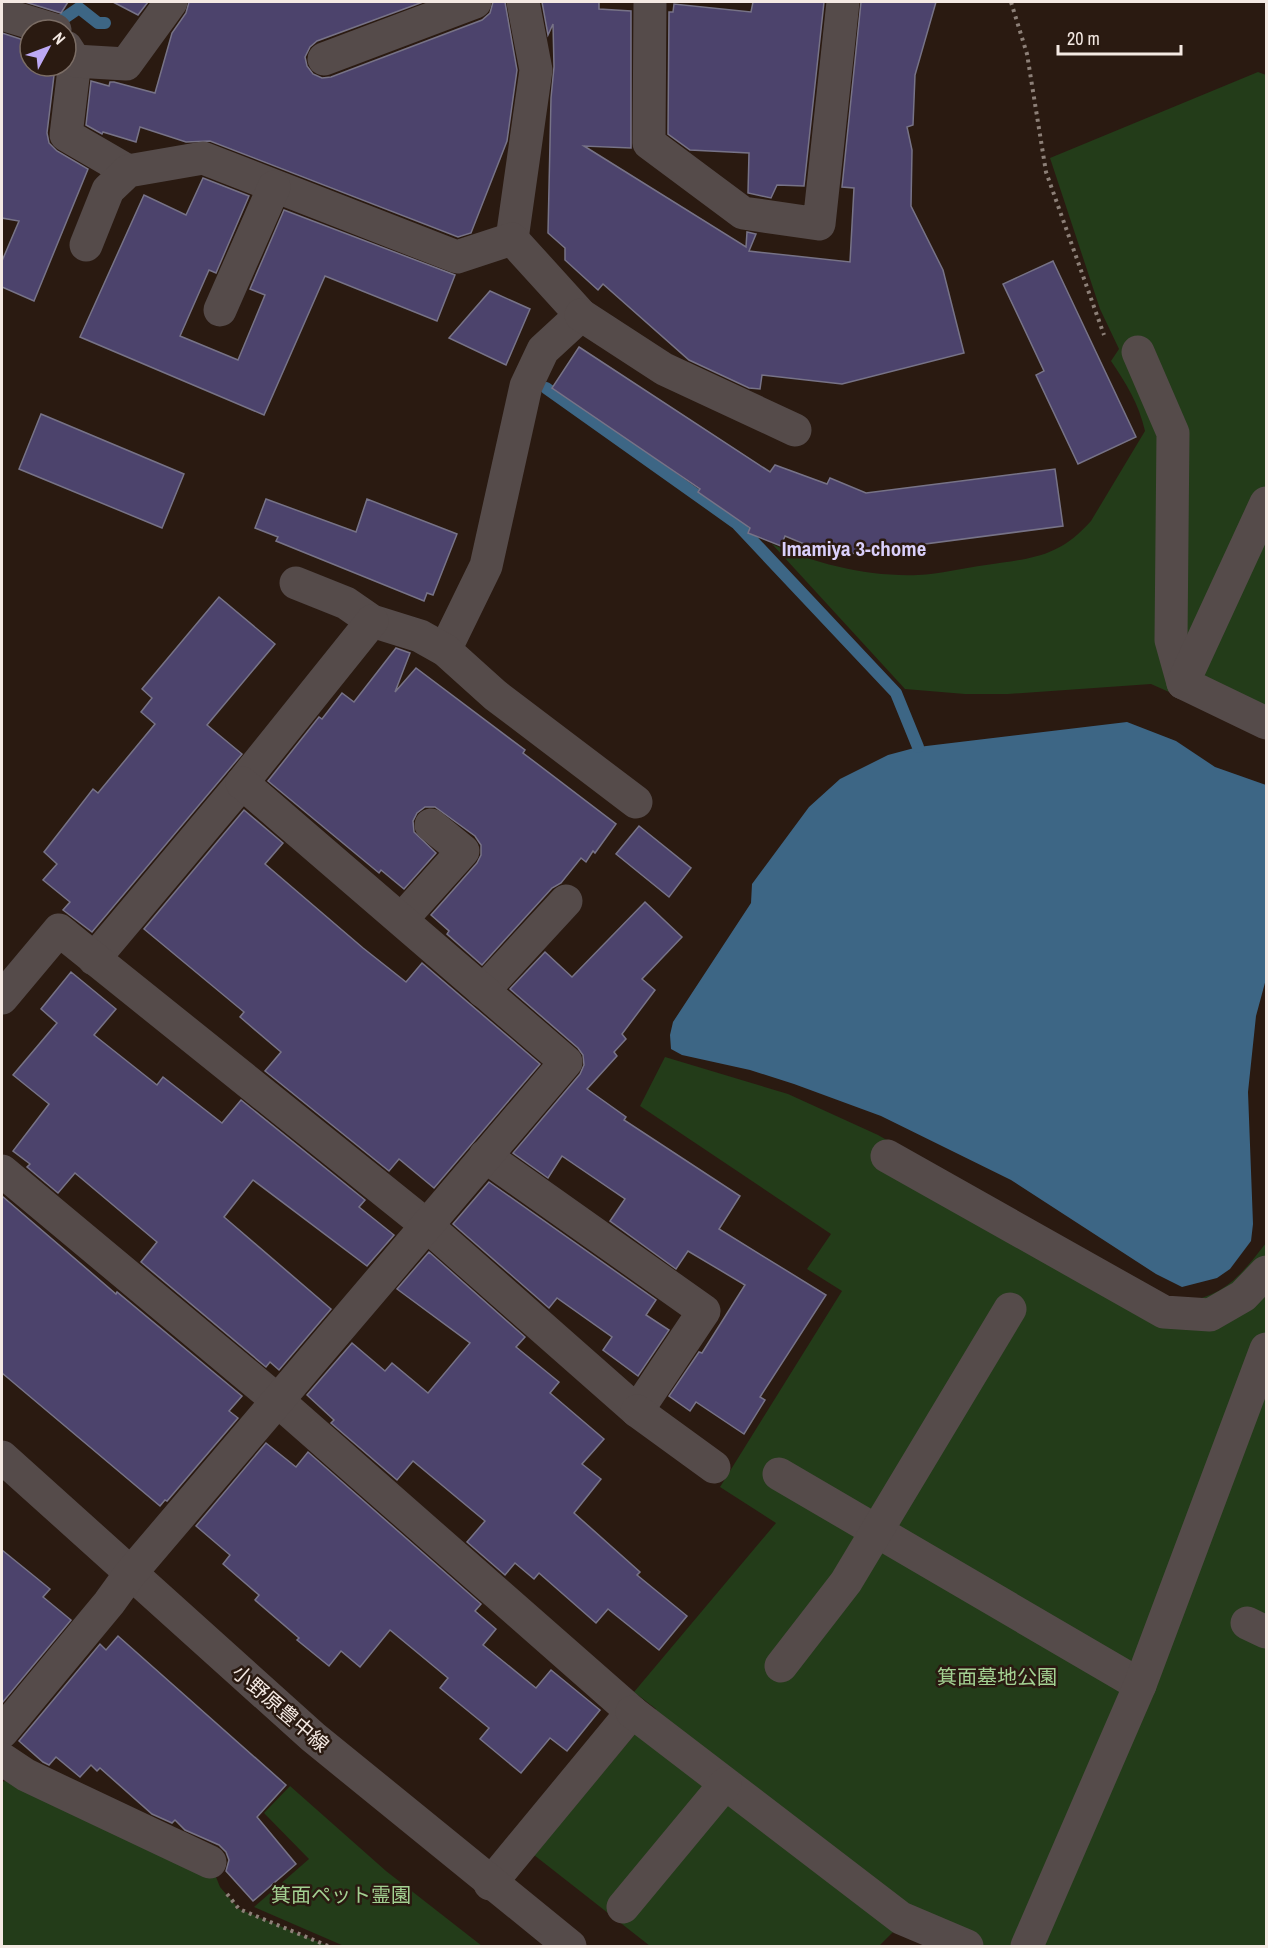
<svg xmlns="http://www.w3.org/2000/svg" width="1268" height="1948" font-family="'Archivo Narrow','Noto Sans JP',sans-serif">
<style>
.green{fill:#233c19}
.water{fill:#3d6685}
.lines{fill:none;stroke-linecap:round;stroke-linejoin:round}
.stream{stroke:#3d6685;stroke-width:12}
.building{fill:#4c436c;stroke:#777387;stroke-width:1.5}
.path{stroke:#8d8078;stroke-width:4;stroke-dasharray:3 4.5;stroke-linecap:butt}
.minor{stroke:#554b4a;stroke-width:33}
.labels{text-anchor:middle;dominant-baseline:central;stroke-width:5;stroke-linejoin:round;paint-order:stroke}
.park-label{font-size:20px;fill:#a3d192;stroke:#2a1a11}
.street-label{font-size:20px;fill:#f4e9e3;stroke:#2a1a11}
.neighbourhood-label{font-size:21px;font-weight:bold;fill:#dad0fb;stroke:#2a1a11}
</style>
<rect width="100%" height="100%" fill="#2a1a11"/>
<g class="green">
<path d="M 1258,72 L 1266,75 L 1266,735 L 1151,684 L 1008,694 L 965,694 L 905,689 L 772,544 C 815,564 869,577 918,575 C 940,574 963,568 986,565 C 1032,558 1058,558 1091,521 L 1145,431 C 1139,404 1126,383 1111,361 L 1119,349 L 1100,309 L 1050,158 Z"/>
<path d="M 665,1057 L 788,1094 L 878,1135 L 1174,1303 C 1222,1299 1238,1279 1266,1243 L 1266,1946 L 937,1946 L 894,1931 L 879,1946 L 650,1946 L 534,1855 L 656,1709 L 634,1692 L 776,1523 L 720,1487 L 842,1291 L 807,1269 L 831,1234 L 640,1106 Z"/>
<path d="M 26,1775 L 210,1862 L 220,1887 L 239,1909 L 328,1946 L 2,1946 L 2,1782 Z"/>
<path d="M 290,1786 L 386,1871 L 482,1946 L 344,1946 L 254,1907 L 309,1859 L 264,1813 Z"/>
</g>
<path class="water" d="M 1127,722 L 1176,741 L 1215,767 L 1266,785 L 1266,979 L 1256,1016 L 1248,1092 L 1253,1224 L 1251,1241 L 1230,1269 L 1217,1278 L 1182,1287 L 1156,1274 L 1011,1180 L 881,1116 L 794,1084 L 750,1070 L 682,1055 L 671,1049 L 670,1035 L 673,1022 L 751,903 L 752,884 L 809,807 L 840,779 L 888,755 L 918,747 Z"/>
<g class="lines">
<g class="stream">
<path d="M 63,19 L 79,8 L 98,23 L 105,23"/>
<path d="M 546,388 L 736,523 L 896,693 L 918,747"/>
</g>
</g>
<g class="building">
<path d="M 25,2 L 68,2 L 61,13 Z"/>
<path d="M 113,2 L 148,2 L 138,15 Z"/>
<path d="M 189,2 L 423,2 L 317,41 L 310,47 L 305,57 L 307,66 L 313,74 L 322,78 L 331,77 L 482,20 L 490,13 L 493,2 L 505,2 L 517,70 L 507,141 L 471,233 L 458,237 L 210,141 L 186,142 L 140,127 L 136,142 L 103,132 L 102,134 L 86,125 L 91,81 L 109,86 L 110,82 L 114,82 L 155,93 L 172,33 L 186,13 Z"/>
<path d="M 542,2 L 599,2 L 599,9 L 631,11 L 631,148 L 584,146 L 746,247 L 747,232 L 756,234 L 749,251 L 850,262 L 854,188 L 842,187 L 861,2 L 936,2 L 915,75 L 913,125 L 907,127 L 912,150 L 911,206 L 943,270 L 964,353 L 842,384 L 762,375 L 760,389 L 749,388 L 689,360 L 603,284 L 598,290 L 565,260 L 565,248 L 548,233 L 551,98 L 554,67 L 553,24 L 548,35 Z"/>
<path d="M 753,2 L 824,2 L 804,186 L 777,185 L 771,198 L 748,193 L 749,153 L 690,150 L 668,134 L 669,12 L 673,12 L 674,4 L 751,12 Z"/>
<path d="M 2,33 L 30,42 L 30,66 L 55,67 L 47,133 L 49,143 L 57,151 L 88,169 L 34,301 L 2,287 L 2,261 L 19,221 L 2,218 Z"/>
<path d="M 203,178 L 249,196 L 216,273 L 209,270 L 180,336 L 238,360 L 265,295 L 250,289 L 284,210 L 455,275 L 437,321 L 325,276 L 264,415 L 80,337 L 144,195 L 186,215 Z"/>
<path d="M 1053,261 L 1136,437 L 1078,464 L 1036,375 L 1044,371 L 1003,284 Z"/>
<path d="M 490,291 L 530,309 L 506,365 L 449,338 Z"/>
<path d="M 579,347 L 770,472 L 775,465 L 827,484 L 830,478 L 866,493 L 1055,469 L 1063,526 L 833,556 L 785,536 L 781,546 L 748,533 L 750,528 L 698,492 L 700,489 L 552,388 Z"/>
<path d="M 41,414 L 184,474 L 162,528 L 19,469 Z"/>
<path d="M 266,499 L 356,532 L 367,499 L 457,534 L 433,595 L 427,593 L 424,601 L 276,541 L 278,537 L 255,528 Z"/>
<path d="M 219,597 L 275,644 L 207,725 L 242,754 L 92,932 L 63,910 L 70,902 L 43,880 L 57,864 L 44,852 L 93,789 L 98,793 L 155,724 L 141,712 L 152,698 L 142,689 Z"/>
<path d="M 396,648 L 410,653 L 395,692 L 416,668 L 525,750 L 523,753 L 616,824 L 595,853 L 593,851 L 586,862 L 581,858 L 561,883 L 552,888 L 482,965 L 447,934 L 449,931 L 431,915 L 477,863 L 481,855 L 481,845 L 475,836 L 435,807 L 425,807 L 417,813 L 413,821 L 414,832 L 436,853 L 404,889 L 381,870 L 379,873 L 268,781 L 319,717 L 322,719 L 342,693 L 354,702 Z"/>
<path d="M 244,810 L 283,843 L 265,864 L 363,948 L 406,982 L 422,963 L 540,1064 L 434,1188 L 399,1159 L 389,1171 L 265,1071 L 281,1052 L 240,1017 L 244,1012 L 144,929 Z"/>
<path d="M 639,826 L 691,868 L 669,897 L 616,854 Z"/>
<path d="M 645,902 L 682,937 L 642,979 L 655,990 L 622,1034 L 626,1039 L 614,1052 L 617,1056 L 587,1089 L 626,1117 L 624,1120 L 740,1196 L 719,1229 L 826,1295 L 760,1397 L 765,1400 L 744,1434 L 696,1402 L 690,1411 L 669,1396 L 699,1352 L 702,1353 L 745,1285 L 688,1251 L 676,1269 L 610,1221 L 625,1199 L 562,1156 L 548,1178 L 513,1153 L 580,1074 L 584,1065 L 583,1055 L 578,1048 L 510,989 L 545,952 L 572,977 Z"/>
<path d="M 71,972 L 116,1009 L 94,1035 L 157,1085 L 163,1077 L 222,1123 L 241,1100 L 365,1200 L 359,1207 L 394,1235 L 367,1266 L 253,1180 L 224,1217 L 331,1309 L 279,1370 L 270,1362 L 266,1367 L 141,1262 L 157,1242 L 75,1173 L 58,1193 L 27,1167 L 30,1164 L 13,1151 L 49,1104 L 13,1075 L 57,1023 L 41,1009 Z"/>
<path d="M 489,1182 L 656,1300 L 646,1315 L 669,1330 L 638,1376 L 603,1350 L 612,1337 L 557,1298 L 549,1308 L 453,1224 Z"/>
<path d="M 2,1196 L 116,1294 L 117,1292 L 242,1396 L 229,1411 L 238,1418 L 167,1501 L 165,1500 L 160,1506 L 2,1373 Z"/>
<path d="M 429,1252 L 525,1337 L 516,1347 L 559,1382 L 550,1393 L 604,1439 L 582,1464 L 601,1479 L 574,1513 L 640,1572 L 637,1575 L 687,1616 L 659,1650 L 608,1609 L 596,1623 L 539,1573 L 534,1579 L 515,1563 L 505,1575 L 467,1542 L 485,1521 L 413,1461 L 397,1480 L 331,1423 L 334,1420 L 307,1395 L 352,1343 L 385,1371 L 392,1363 L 428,1393 L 470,1343 L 397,1289 Z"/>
<path d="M 266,1443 L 296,1467 L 308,1452 L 481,1604 L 475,1611 L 496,1629 L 483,1645 L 536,1688 L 551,1670 L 600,1710 L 567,1751 L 550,1738 L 521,1773 L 480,1739 L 489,1728 L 440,1688 L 448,1678 L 390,1630 L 360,1667 L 341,1651 L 329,1666 L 297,1640 L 299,1638 L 255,1600 L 259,1595 L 223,1564 L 230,1555 L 196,1526 Z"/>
<path d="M 2,1550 L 50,1589 L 43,1597 L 71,1620 L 2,1703 Z"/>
<path d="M 118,1636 L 286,1785 L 257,1817 L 296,1864 L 253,1901 L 226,1871 L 229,1860 L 226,1852 L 219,1845 L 185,1830 L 175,1820 L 172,1823 L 152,1814 L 100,1768 L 97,1771 L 91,1765 L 80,1777 L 56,1757 L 49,1765 L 43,1762 L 19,1741 L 100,1644 L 106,1650 Z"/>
</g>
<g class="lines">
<g class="path">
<path d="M 1011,2 L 1027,54 L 1046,172 L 1104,335"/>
<path d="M 227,1894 L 239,1909 L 328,1946"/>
</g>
<g class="minor">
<path d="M 650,2 L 649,143 L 743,213 L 819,224 L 843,2"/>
<path d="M 2,14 L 55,30"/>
<path d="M 66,47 L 75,61 L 66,135 L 128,171"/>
<path d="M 324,59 L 475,2"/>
<path d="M 75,61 L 126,64 L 171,2"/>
<path d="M 512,239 L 536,70 L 523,2"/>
<path d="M 86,245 L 108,190 L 128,171 L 203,158 L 457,257 L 512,239 L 581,315 L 543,350 L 526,386 L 486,566 L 445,650"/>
<path d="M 220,310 L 274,187"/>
<path d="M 581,315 L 664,369 L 795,430"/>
<path d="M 1138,352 L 1173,433 L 1171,640 L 1183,683"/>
<path d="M 1266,503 L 1183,683 L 1266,723"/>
<path d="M 296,583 L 346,603 L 372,621 L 420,636 L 445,650 L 495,695 L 636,802"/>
<path d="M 402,919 L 463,851 L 431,825"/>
<path d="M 94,959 L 242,783 L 372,621"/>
<path d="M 483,991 L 566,901"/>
<path d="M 2,998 L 59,930 L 425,1224 L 637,1411 L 704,1311 L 485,1156"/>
<path d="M 887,1156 L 1164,1312 L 1210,1315 L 1243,1296 L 1266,1272"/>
<path d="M 2,1171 L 278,1401 L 632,1712 L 490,1884"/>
<path d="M 637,1411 L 714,1467"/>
<path d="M 2,1457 L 313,1737 L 570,1946"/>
<path d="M 779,1474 L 1140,1685"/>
<path d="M 1247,1623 L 1266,1632"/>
<path d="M 781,1666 L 846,1582 L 1010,1309"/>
<path d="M 632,1712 L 901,1918 L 967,1946"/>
<path d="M 2,1732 L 109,1603 L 130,1574 L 566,1062 L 242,783"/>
<path d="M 2,1759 L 26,1775 L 210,1862"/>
<path d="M 623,1907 L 725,1784"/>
<path d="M 1027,1946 L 1140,1685 L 1266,1349"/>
</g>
</g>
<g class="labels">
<g class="park-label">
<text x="997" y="1676">箕面墓地公園</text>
<text x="341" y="1894">箕面ペット霊園</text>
</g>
<g class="street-label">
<text transform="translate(281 1708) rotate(41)">小野原豊中線</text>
</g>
<g class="neighbourhood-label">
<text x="854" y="548">Imamiya 3-chome</text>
</g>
</g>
<rect width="1268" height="1948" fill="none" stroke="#f4e9e3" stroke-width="6"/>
<g transform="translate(48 48) rotate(49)"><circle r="28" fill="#2a1a11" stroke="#7b6d65" stroke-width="1.5"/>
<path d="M0-4.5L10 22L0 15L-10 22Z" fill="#bda9f5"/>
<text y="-9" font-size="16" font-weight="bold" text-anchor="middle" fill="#f4e9e3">N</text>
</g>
<path d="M1058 45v9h123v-9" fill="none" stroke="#f4e9e3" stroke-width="3"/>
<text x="1067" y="45" font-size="18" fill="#f4e9e3" stroke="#2a1a11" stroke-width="4.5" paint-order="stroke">20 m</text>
</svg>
